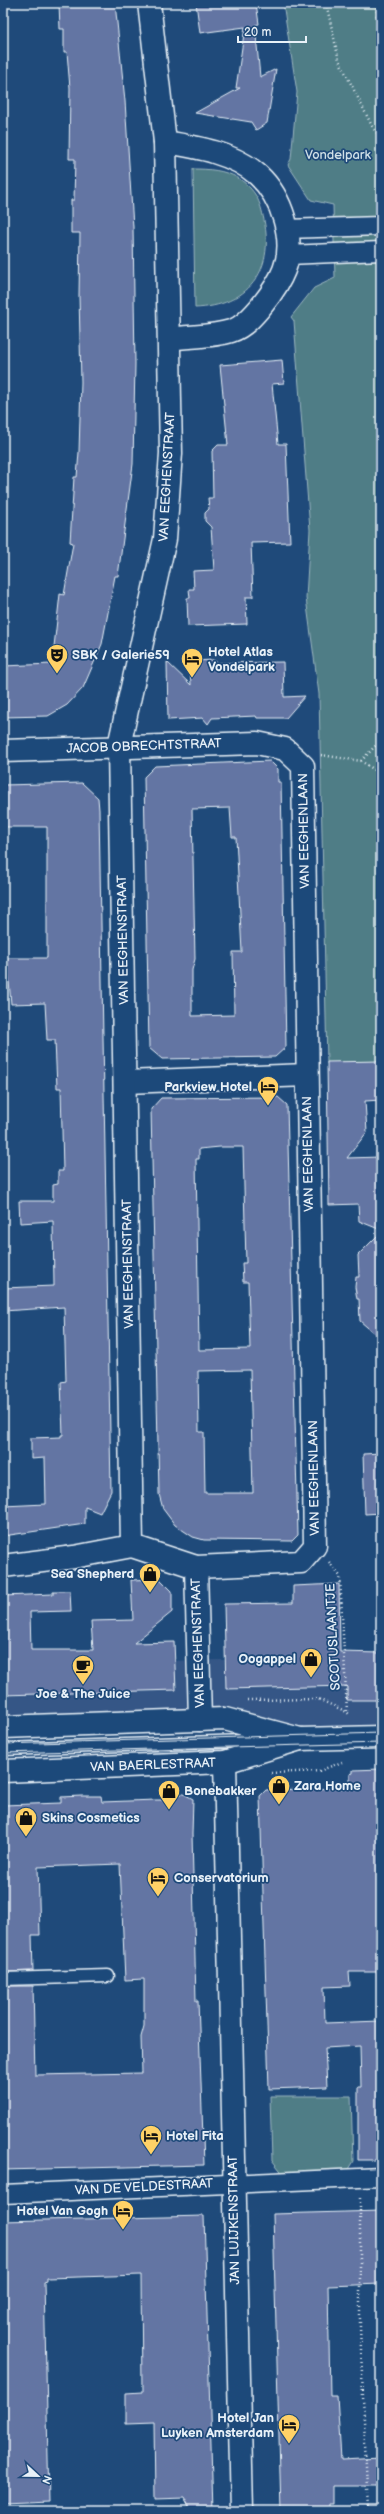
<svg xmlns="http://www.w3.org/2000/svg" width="384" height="2514" font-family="'Balsamiq Sans',sans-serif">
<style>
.built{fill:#345786}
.green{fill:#507d86;stroke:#9cb7bf}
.building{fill:#6474a3;stroke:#e8f1f8;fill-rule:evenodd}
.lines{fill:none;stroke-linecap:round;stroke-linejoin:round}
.service-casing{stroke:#e8f1f8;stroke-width:15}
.pedestrian-casing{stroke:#e8f1f8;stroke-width:21}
.minor-casing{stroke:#e8f1f8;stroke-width:25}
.tertiary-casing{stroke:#e8f1f8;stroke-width:25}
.path{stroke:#e8f1f8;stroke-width:2.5;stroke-dasharray:1 3;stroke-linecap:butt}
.service{stroke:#1f4a7a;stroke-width:12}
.pedestrian{stroke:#1f4a7a;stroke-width:18}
.minor{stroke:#1f4a7a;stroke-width:22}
.tertiary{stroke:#1f4a7a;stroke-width:22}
.tram{stroke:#e8f1f8;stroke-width:1}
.labels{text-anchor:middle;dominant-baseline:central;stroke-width:3.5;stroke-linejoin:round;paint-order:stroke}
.park-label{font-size:13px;fill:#d1e0e7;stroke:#1f4a7a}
.street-label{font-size:13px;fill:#e8f1f8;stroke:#1f4a7a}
.poi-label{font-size:13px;font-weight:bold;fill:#e8f1f8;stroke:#1f4a7a;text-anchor:start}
</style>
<rect width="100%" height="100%" fill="#1f4a7a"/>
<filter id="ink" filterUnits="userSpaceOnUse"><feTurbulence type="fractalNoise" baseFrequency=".025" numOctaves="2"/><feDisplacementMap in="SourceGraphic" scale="8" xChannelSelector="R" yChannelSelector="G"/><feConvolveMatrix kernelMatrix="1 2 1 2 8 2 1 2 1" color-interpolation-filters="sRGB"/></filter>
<g filter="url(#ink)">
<path class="built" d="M 381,1657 L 381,1729 L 3,1734 L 3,1664 Z"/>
<g class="green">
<path d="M 283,3 L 381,3 L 381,1063 L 327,1064 L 319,694 L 306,598 L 310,530 L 294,321 L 291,317 L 314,288 L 335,278 L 333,205 L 311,200 L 288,165 L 291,159 L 297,92 Z"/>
<path d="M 193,169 C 209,169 224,170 238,178 C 256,190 260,201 264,220 C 275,272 247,306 195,308 Z"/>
<path d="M 270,2096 L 351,2096 L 353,2161 L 345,2174 L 284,2175 L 272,2160 Z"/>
</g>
<g class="building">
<path d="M 59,3 L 115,3 L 125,101 L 133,227 L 135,364 L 133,464 L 118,576 L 115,576 L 102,644 L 83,688 L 67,705 L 48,716 L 3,717 L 3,666 L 52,664 L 60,594 L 64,595 L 73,543 L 70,542 L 74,477 L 77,477 L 79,452 L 81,382 L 79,296 L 80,233 L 71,233 L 71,200 L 74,200 L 75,159 L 69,159 L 70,88 L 67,52 L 64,52 L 64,29 L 60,29 Z"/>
<path d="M 196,3 L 256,3 L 259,24 L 255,25 L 260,77 L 276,69 L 267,123 L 256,130 L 251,122 L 195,113 L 240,88 L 236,88 L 245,27 L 200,33 Z"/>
<path d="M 282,360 L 284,383 L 272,384 L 278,444 L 286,444 L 290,542 L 251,543 L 253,597 L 246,597 L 247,624 L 188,626 L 187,598 L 190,598 L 189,589 L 194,589 L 193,571 L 214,570 L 211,527 L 205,521 L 205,513 L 209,509 L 208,498 L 213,498 L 212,451 L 218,445 L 228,445 L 220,365 Z"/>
<path d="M 213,660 L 218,663 L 283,662 L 284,697 L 305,696 L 286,718 L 257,718 L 256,716 L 212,718 L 208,724 L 203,718 L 168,720 L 167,662 L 191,685 L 190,667 L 195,661 Z"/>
<path d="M 270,761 L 278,769 L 278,782 L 281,782 L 286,1047 L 275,1057 L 162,1059 L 149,1048 L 144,777 L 155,766 ZM 230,808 L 232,837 L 236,837 L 242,952 L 233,952 L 234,1015 L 192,1016 L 192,970 L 195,959 L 192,809 Z"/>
<path d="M 82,783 L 98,798 L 99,810 L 111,1491 L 100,1513 L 85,1507 L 85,1524 L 3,1536 L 3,1506 L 46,1504 L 45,1458 L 31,1459 L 31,1438 L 61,1437 L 61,1435 L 63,1435 L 61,1382 L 66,1381 L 64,1307 L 3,1311 L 3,1288 L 54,1286 L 53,1221 L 20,1223 L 19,1201 L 53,1201 L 53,1185 L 58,1184 L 58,1171 L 63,1171 L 61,1088 L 57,1088 L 55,1040 L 47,1040 L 45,1003 L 11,1004 L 7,958 L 47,958 L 47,827 L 3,827 L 3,785 Z"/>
<path d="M 381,1061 L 381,1100 L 365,1101 L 367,1132 L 347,1158 L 381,1157 L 381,1230 L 359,1221 L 358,1204 L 329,1205 L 327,1062 Z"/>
<path d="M 278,1097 L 287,1105 L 298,1535 L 292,1541 L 204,1540 L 193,1537 L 175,1525 L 163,1509 L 159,1494 L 151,1109 L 161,1098 ZM 220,1147 L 243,1147 L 246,1263 L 242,1263 L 243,1282 L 248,1282 L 250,1349 L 199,1350 L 196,1159 L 199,1159 L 199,1149 ZM 250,1370 L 253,1493 L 205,1493 L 204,1432 L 199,1432 L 198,1371 Z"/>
<path d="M 381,1232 L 381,1339 L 360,1321 L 359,1299 L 357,1299 L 355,1287 L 356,1277 L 359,1277 L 358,1255 Z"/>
<path d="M 381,1453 L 381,1513 L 365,1514 L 363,1454 Z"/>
<path d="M 160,1579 L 172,1591 L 172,1612 L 134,1643 L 174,1642 L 176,1690 L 3,1695 L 3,1596 L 53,1594 L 53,1591 L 70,1591 L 71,1611 L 30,1612 L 31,1650 L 93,1650 L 91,1621 L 133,1620 L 131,1580 Z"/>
<path d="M 339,1584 L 340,1652 L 381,1653 L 381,1700 L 347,1700 L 347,1686 L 226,1689 L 224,1604 L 293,1603 L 293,1586 Z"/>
<path d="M 381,1769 L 381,1972 L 349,1972 L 350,1986 L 324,1987 L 325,2023 L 381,2021 L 381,2160 L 358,2160 L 358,2087 L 361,2087 L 360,2046 L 325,2048 L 327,2087 L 269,2089 L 260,1796 L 266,1790 L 350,1788 L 350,1774 L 353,1773 L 353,1770 Z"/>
<path d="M 174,1794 L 184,1794 L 193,1799 L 192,1834 L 196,2001 L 198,2001 L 204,2165 L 3,2170 L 3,1986 L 33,1986 L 35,2075 L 142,2073 L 141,2037 L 144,2026 L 144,1979 L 125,1980 L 120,1864 L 38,1867 L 40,1935 L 32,1935 L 33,1971 L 3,1972 L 3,1805 L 61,1803 L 61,1797 L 81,1796 L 101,1796 L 102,1802 L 156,1800 L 166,1800 Z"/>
<path d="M 381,2211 L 381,2284 L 328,2286 L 330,2396 L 337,2396 L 341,2459 L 381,2457 L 381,2486 L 333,2486 L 333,2504 L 329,2504 L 329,2511 L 281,2511 L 273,2214 Z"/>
<path d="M 204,2216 L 213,2511 L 191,2511 L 184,2498 L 155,2499 L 154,2423 L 126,2424 L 126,2393 L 142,2392 L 141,2275 L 47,2278 L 47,2281 L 44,2282 L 49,2502 L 3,2504 L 3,2221 Z"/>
</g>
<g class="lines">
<g class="service-casing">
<g id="service">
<path d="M 3,1749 L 274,1740"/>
<path d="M 3,1979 L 108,1976"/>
</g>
</g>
<g class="pedestrian-casing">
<g id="pedestrian">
<path d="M 286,229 L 381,226"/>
<path d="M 288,255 L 381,251"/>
<path d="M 3,2194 L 381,2177"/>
</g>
</g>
<g class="minor-casing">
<g id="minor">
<path d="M 165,142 C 197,147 234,153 258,175 C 282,197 296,240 284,270 C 279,283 271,294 263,304 C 255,314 244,327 231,331 C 212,337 189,336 170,339"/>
<path d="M 3,751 L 257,743 L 285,749 L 303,766 L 315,1546 L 301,1562 L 196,1567 L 132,1546 L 74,1557 L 3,1566"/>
<path d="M 126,1082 L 307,1075"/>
<path d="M 132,1546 L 119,746 L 165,539 L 171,453 L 165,142 L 149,3"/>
<path d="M 196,1567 L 200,1720"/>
<path d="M 225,1762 L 242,2511"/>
</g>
</g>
<g class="tertiary-casing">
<g id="tertiary">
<path d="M 3,1727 L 225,1719 L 300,1739 L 381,1737"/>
<path d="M 3,1771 L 225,1762 L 300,1739"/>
</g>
</g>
<g class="path">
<path d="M 326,3 L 339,60 L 373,128 L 381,138"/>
<path d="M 377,3 L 377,21 L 381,43"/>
<path d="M 321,755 L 361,761 L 381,774"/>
<path d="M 361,761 L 381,740"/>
<path d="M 329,1562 L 340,1576 L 347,1712"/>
<path d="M 247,1700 L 318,1699 L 347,1712 L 350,1715"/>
<path d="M 271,1773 L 319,1771 L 342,1762"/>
<path d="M 360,2198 L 360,2327 L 368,2511"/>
</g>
<use href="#service" class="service"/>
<use href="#pedestrian" class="pedestrian"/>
<use href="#minor" class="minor"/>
<use href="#tertiary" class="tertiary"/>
<g class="tram">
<path d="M 3,1744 L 381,1733"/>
<path d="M 3,1753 L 381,1743"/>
</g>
</g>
</g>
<defs>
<g id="theatre-pin" transform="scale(1.15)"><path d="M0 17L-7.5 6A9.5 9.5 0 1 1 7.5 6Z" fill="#ffd166" stroke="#1f4a7a"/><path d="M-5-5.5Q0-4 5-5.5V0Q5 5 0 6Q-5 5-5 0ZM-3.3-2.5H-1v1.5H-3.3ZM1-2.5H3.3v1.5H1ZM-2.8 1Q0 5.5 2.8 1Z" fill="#111"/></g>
<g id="hotel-pin" transform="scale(1.15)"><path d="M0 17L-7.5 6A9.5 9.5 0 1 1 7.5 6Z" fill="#ffd166" stroke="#1f4a7a"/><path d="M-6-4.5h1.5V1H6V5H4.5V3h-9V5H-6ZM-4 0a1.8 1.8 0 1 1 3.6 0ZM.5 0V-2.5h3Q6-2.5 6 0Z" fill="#111"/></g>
<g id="shop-pin" transform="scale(1.15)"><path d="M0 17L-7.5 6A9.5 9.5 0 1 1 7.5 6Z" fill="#ffd166" stroke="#1f4a7a"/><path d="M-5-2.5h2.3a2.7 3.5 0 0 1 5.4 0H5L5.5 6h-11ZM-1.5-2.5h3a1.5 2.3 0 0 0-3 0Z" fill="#111"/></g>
<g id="cafe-pin" transform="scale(1.15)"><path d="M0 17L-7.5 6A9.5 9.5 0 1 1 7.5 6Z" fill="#ffd166" stroke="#1f4a7a"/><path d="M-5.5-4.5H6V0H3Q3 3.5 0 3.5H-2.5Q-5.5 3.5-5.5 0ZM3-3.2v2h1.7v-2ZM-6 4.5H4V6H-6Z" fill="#111"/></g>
</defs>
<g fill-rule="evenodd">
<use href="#theatre-pin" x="57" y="655"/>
<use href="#hotel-pin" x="192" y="659"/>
<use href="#hotel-pin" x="268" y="1087"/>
<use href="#shop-pin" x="150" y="1574"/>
<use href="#shop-pin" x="311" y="1659"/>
<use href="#cafe-pin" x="83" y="1666"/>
<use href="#shop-pin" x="279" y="1786"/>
<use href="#shop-pin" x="169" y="1791"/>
<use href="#shop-pin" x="26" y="1818"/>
<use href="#hotel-pin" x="158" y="1878"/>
<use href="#hotel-pin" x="151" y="2136"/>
<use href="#hotel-pin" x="123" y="2211"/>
<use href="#hotel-pin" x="289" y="2425"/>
</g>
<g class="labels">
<g class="park-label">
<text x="338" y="155">Vondelpark</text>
</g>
<g class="street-label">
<text transform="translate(167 477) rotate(-87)">VAN EEGHENSTRAAT</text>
<text transform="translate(144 746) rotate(-2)">JACOB OBRECHTSTRAAT</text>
<text transform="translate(304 831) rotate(-91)">VAN EEGHENLAAN</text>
<text transform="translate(123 940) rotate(-91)">VAN EEGHENSTRAAT</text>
<text transform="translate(308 1154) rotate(-91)">VAN EEGHENLAAN</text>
<text transform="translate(128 1264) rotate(-91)">VAN EEGHENSTRAAT</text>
<text transform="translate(314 1478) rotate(-91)">VAN EEGHENLAAN</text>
<text transform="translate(333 1637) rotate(-93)">SCOTUSLAANTJE</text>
<text transform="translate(198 1643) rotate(-92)">VAN EEGHENSTRAAT</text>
<text transform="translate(153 1765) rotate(-2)">VAN BAERLESTRAAT</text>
<text transform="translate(144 2187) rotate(-3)">VAN DE VELDESTRAAT</text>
<text transform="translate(234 2220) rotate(-91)">JAN LUIJKENSTRAAT</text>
</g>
<g class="poi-label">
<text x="208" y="652">Hotel Atlas<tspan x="208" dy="15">Vondelpark</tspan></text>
<text x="72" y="655">SBK / Galerie59</text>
<text x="252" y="1087" text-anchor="end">Parkview Hotel</text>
<text x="134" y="1574" text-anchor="end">Sea Shepherd</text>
<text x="296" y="1659" text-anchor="end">Oogappel</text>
<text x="83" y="1694" text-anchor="middle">Joe &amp; The Juice</text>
<text x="294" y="1786">Zara Home</text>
<text x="184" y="1791">Bonebakker</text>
<text x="42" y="1818">Skins Cosmetics</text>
<text x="174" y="1878">Conservatorium</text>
<text x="166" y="2136">Hotel Fita</text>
<text x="108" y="2211" text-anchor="end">Hotel Van Gogh</text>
<text x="274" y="2418" text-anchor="end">Hotel Jan<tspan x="274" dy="15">Luyken Amsterdam</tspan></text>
</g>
</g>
<rect width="384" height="2514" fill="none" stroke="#1f4a7a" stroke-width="16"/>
<rect x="8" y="8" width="368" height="2498" fill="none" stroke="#e8f1f8" stroke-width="1.5" filter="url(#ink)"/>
<g transform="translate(38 2476) rotate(112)" stroke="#1f4a7a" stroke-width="3" paint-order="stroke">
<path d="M0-3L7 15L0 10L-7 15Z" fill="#e8f1f8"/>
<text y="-6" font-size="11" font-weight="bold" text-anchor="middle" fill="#e8f1f8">N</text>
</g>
<path d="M238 36v6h68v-6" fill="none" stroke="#e8f1f8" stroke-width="2"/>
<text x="244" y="36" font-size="12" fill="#e8f1f8" stroke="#1f4a7a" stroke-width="3" paint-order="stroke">20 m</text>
</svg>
